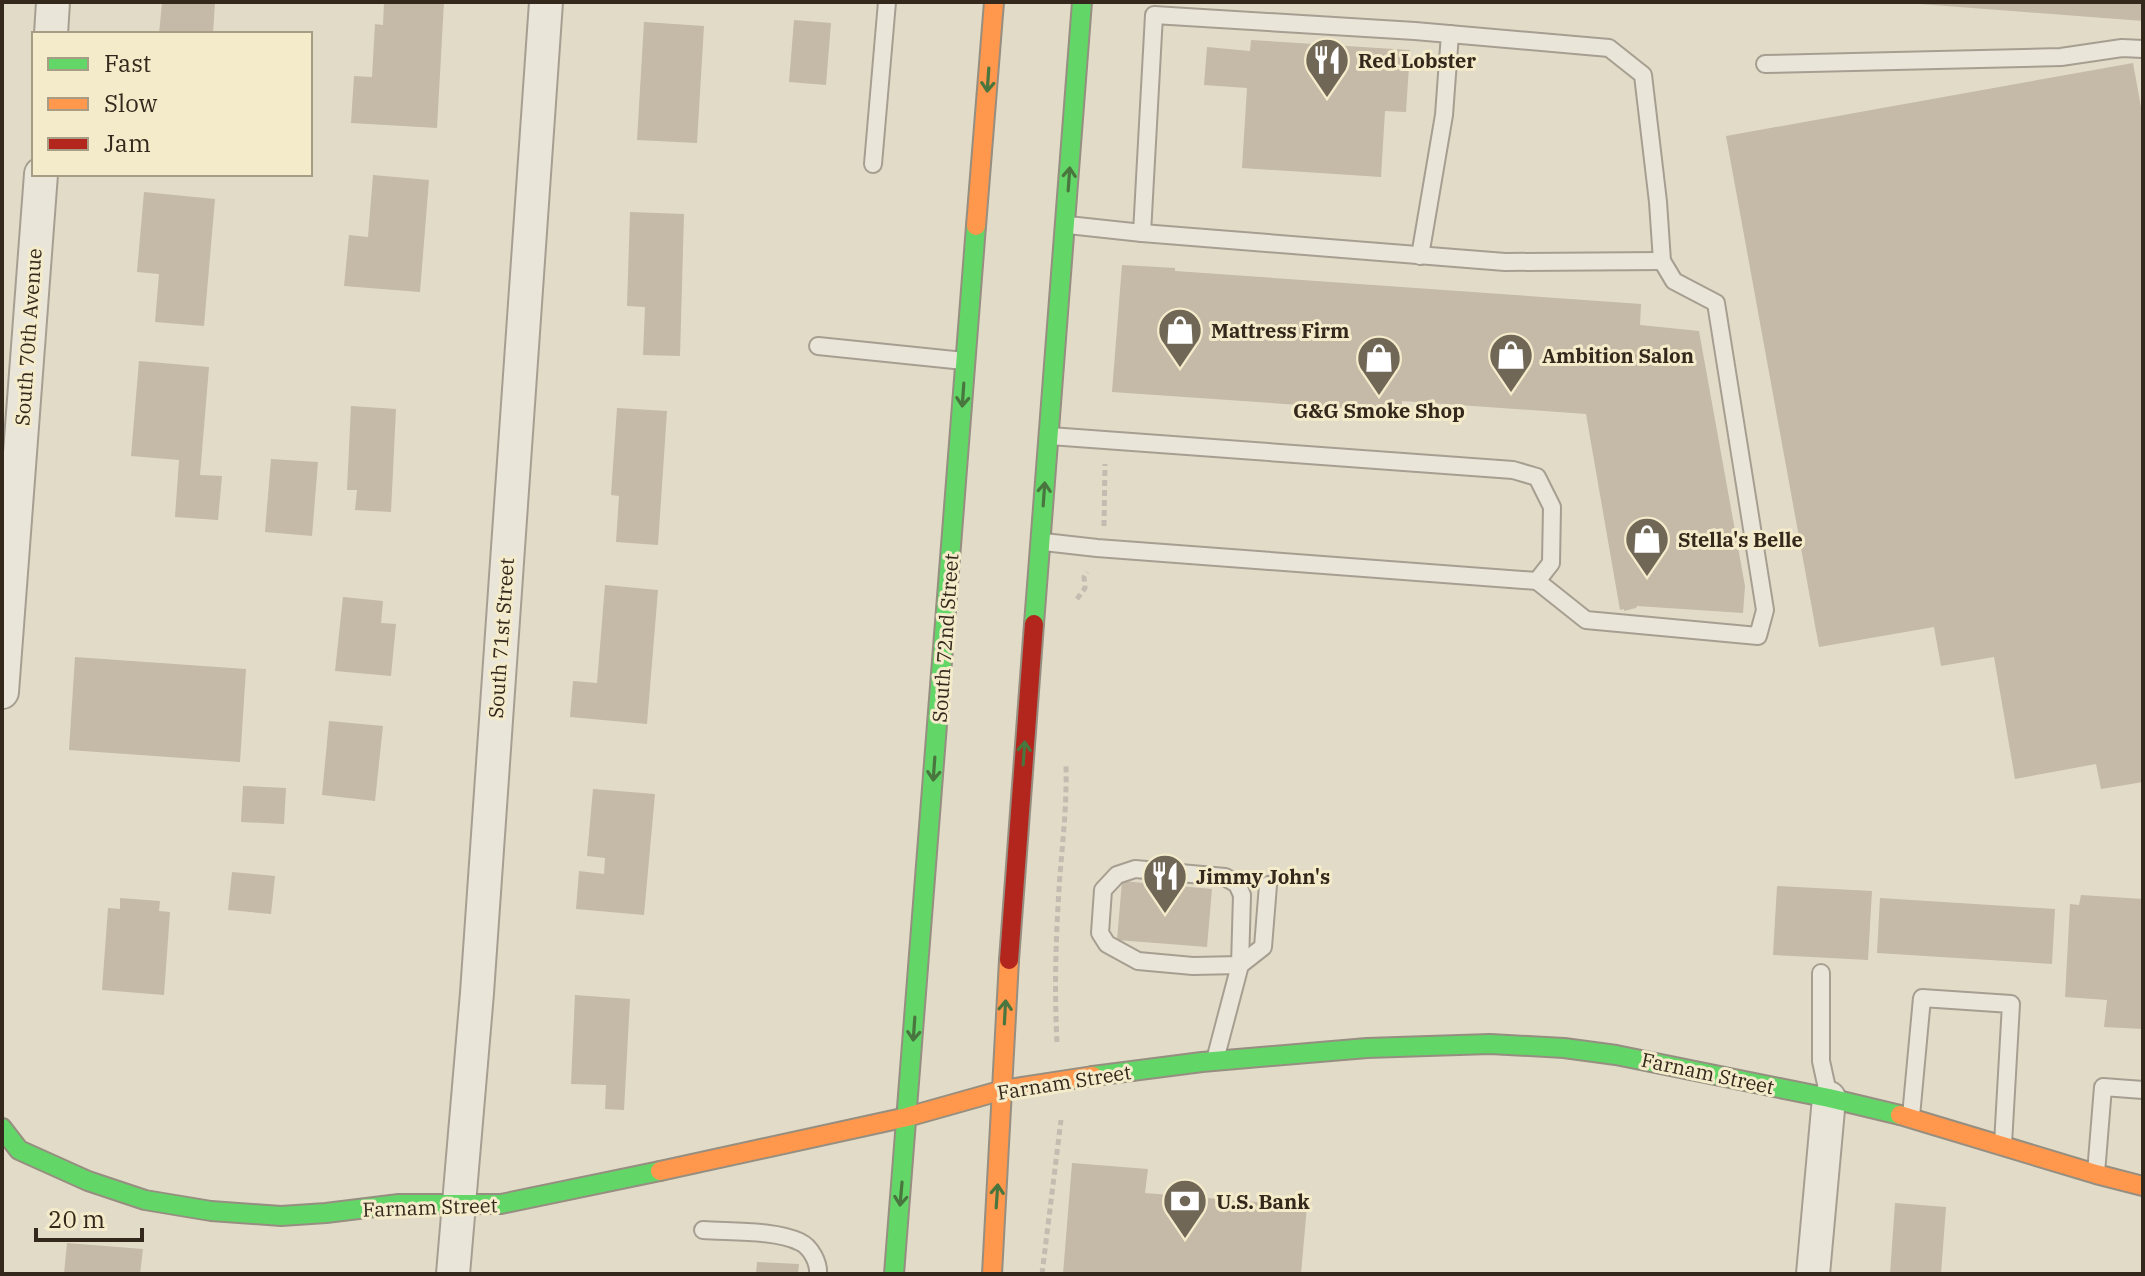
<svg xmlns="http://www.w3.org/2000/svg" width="2145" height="1276" font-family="'IBM Plex Serif',serif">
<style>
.building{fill:#c5b9a8}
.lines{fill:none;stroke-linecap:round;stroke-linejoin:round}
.lane-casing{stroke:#a69f91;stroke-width:20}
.street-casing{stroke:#a69f91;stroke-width:36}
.fast-casing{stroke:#968f81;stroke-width:22}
.slow-casing{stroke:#968f81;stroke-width:22}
.jam-casing{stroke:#968f81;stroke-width:22}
.path{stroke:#c2bcb1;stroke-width:5;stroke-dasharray:6 4;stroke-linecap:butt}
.lane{stroke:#eae5d9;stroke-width:16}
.street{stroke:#eae5d9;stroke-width:32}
.fast{stroke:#63d668;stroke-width:18}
.slow{stroke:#ff974d;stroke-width:18}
.jam{stroke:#b3261e;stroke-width:18}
.oneway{stroke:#49763e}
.labels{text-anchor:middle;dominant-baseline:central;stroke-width:6;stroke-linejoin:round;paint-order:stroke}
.poi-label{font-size:20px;font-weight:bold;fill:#33281b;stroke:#f4ebcb;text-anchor:start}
.street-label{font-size:20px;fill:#33281b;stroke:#f4ebcb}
</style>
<rect width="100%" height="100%" fill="#e2dbc7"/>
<g class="building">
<path d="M 162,2 L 215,2 L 213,34 L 159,34 Z"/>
<path d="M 384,2 L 444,2 L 437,128 L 351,123 L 354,76 L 372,77 L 375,24 L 383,25 Z"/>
<path d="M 1920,2 L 2143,2 L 2143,21 L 1920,4 Z"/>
<path d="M 794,20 L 831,23 L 826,85 L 789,82 Z"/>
<path d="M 644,22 L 704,26 L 697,143 L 637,140 Z"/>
<path d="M 1251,40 L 1410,50 L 1406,112 L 1385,111 L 1381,177 L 1242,168 L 1247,88 L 1204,85 L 1207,47 L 1250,51 Z"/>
<path d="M 2133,63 L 2143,118 L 2143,782 L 2101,789 L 2096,764 L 2015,779 L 1994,657 L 1941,666 L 1934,627 L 1819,647 L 1726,136 Z"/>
<path d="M 373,175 L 429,180 L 420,292 L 344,286 L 349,235 L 368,237 Z"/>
<path d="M 144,192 L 215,199 L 204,326 L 155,322 L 159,274 L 137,272 Z"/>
<path d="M 630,212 L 684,214 L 680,356 L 643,355 L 645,307 L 627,306 Z"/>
<path d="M 1122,265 L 1175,268 L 1175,271 L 1641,304 L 1640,325 L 1699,331 L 1745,586 L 1743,613 L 1637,606 L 1636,608 L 1624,611 L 1624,609 L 1620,610 L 1586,414 L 1402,401 L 1401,416 L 1358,412 L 1358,409 L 1112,392 Z"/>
<path d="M 139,361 L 209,367 L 200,475 L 222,476 L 218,520 L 175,517 L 179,460 L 131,456 Z"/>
<path d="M 351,406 L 396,409 L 391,512 L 355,510 L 357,490 L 347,490 Z"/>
<path d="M 617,408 L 667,411 L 658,545 L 616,542 L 619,496 L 611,495 Z"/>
<path d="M 271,459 L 318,462 L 312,536 L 265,532 Z"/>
<path d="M 605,585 L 658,590 L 647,724 L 570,717 L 573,681 L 597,683 Z"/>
<path d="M 343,597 L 383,601 L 381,623 L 396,624 L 391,676 L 335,671 Z"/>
<path d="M 75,657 L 246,669 L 240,762 L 69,750 Z"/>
<path d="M 329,721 L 383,726 L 375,801 L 322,795 Z"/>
<path d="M 243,786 L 286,788 L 284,824 L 241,822 Z"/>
<path d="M 593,789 L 655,794 L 644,915 L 576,909 L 579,871 L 604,874 L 605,858 L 587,856 Z"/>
<path d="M 232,872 L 275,876 L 271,914 L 228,910 Z"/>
<path d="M 1122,881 L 1212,889 L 1207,947 L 1117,940 Z"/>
<path d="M 1777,886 L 1872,891 L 1868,960 L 1773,955 Z"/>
<path d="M 2081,895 L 2143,899 L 2143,1029 L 2104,1027 L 2107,1000 L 2065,997 L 2070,904 L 2079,905 Z"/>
<path d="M 120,898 L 160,901 L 159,911 L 170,912 L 164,995 L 102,990 L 108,908 L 120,909 Z"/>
<path d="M 1880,898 L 2055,909 L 2052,964 L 1877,953 Z"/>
<path d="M 575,995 L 630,999 L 624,1110 L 605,1109 L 606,1085 L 571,1084 Z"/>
<path d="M 1072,1163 L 1148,1169 L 1145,1193 L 1307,1206 L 1301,1274 L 1063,1274 Z"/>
<path d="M 1895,1203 L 1946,1207 L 1941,1274 L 1890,1274 Z"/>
<path d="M 67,1243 L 143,1249 L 140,1274 L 64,1274 Z"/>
<path d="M 757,1262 L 799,1264 L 798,1274 L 756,1274 Z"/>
</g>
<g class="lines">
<g class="lane-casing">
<g id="lane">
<path d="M 1765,64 L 2061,57 L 2122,48 L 2143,49"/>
<path d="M 873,164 L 887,2"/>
<path d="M 1068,225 L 1142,233 L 1154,15 L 1415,31 L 1609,48 L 1643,75 L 1658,202 L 1662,261 L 1674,281 L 1716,303 L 1765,610 L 1758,636 L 1586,620 L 1537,581"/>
<path d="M 1142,233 L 1505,262 L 1662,261"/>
<path d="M 1420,256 L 1444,115 L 1450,34"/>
<path d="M 818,346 L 964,361"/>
<path d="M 1044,542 L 1097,548 L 1537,581 L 1551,563 L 1552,507 L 1537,477 L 1513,470 L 1050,436"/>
<path d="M 1135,869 L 1225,877 L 1237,884 L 1242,895 L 1240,965 L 1193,966 L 1138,961 L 1107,944 L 1100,933 L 1103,890 L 1117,875 Z"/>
<path d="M 1821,973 L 1821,1061 L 1828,1093"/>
<path d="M 1215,1060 L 1240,965 L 1263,947 L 1268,885"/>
<path d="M 1911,1116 L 1922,998 L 2011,1004 L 2003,1144"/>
<path d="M 2096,1173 L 2103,1087 L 2143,1090"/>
<path d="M 703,1230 C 731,1232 776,1230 800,1242 C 811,1247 819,1263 818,1274"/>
</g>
</g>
<g class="street-casing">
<g id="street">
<path d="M 51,34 L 53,2"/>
<path d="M 2,692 L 41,174"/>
<path d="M 453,1274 L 477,993 L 546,2"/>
<path d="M 1813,1274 L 1829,1098"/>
</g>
</g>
<g class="fast-casing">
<g id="fast">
<path d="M 1034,624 L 1082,2"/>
<path d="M 1093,1076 L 1202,1062 L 1367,1048 L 1490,1044 L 1564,1048 L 1616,1055 L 1829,1098 L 1900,1115"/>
<path d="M 2,1128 L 19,1150 L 88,1181 L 145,1200 L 211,1211 L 281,1216 L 326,1213 L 399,1204 L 501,1204 L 660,1171"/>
<path d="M 894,1274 L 976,226"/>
</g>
</g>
<g class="slow-casing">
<g id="slow">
<path d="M 976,226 L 994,2"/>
<path d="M 1900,1115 L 2096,1174 L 2143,1186"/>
<path d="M 660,1171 L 907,1117 L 1003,1090 L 1093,1076"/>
<path d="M 992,1274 L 1009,960"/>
</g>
</g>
<g class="jam-casing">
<path id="jam" d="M 1009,960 L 1034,624"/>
</g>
<g class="path">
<path d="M 1104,526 L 1105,464"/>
<path d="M 1077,599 L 1085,588 L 1084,577 L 1087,572"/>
<path d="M 1057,1042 C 1054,987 1056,931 1060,875 C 1063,838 1067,802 1066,765"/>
<path d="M 1042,1274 L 1061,1120"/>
</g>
<use href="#lane" class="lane"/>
<use href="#street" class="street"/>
<use href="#fast" class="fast"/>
<use href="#slow" class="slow"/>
<use href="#jam" class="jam"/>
</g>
<defs><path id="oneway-shaft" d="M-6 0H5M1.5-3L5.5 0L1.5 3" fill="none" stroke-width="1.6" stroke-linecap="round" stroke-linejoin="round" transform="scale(2)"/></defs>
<g class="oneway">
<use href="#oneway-shaft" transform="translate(988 80) rotate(94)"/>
<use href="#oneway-shaft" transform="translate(1069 179) rotate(-86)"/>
<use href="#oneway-shaft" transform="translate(963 395) rotate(94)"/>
<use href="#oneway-shaft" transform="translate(1044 494) rotate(-86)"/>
<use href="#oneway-shaft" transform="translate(1024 753) rotate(-86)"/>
<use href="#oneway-shaft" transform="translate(934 769) rotate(94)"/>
<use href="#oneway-shaft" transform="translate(1005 1012) rotate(-87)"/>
<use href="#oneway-shaft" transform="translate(914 1029) rotate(94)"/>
<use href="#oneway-shaft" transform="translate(901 1194) rotate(95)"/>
<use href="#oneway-shaft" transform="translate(997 1196) rotate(-86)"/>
</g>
<defs>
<g id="restaurant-pin" transform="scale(2.3)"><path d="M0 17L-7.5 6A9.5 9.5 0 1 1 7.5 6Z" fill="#706757" stroke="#f4ebcb"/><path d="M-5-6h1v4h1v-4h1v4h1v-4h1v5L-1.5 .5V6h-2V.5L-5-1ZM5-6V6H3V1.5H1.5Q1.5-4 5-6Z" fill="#fff"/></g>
<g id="shop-pin" transform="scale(2.3)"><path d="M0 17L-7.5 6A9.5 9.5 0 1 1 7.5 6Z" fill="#706757" stroke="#f4ebcb"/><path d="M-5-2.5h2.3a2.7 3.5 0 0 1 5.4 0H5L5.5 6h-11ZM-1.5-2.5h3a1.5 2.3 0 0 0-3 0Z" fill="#fff"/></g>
<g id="bank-pin" transform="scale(2.3)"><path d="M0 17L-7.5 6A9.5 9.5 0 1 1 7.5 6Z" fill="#706757" stroke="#f4ebcb"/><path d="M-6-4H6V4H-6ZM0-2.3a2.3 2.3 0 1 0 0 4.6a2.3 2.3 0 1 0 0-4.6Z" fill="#fff"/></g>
</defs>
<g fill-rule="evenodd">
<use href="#restaurant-pin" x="1327" y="60"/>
<use href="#shop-pin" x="1180" y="330"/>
<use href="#shop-pin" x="1511" y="355"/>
<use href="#shop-pin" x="1379" y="358"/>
<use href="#shop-pin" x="1647" y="539"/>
<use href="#restaurant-pin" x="1165" y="876"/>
<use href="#bank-pin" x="1185" y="1201"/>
</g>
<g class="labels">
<g class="poi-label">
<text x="1358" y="60">Red Lobster</text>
<text x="1211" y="330">Mattress Firm</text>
<text x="1542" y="355">Ambition Salon</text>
<text x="1379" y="410" text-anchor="middle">G&amp;G Smoke Shop</text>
<text x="1678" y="539">Stella's Belle</text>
<text x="1196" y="876">Jimmy John's</text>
<text x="1216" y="1201">U.S. Bank</text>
</g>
<g class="street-label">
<text transform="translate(28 337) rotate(-86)">South 70th Avenue</text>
<text transform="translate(501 638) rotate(-86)">South 71st Street</text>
<text transform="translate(945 638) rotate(-86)">South 72nd Street</text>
<text transform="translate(1708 1073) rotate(12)">Farnam Street</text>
<text transform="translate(1064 1082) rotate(-9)">Farnam Street</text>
<text transform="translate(430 1207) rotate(-2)">Farnam Street</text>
</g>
</g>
<rect width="2145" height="1276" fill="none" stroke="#33281b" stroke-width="8"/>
<rect x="32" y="32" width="280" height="144" fill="#f4ebcb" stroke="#a79d85" stroke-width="2"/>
<rect x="48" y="58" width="40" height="12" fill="#63d668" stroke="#a79d85" stroke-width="2"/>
<text x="104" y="72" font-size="24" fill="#33281b">Fast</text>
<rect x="48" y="98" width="40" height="12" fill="#ff974d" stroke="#a79d85" stroke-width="2"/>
<text x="104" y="112" font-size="24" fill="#33281b">Slow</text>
<rect x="48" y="138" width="40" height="12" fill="#b3261e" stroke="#a79d85" stroke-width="2"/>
<text x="104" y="152" font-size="24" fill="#33281b">Jam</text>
<path d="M36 1228v12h106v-12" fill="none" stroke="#33281b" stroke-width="4"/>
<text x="48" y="1228" font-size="24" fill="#33281b" stroke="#f4ebcb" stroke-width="6" paint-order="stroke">20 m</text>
</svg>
